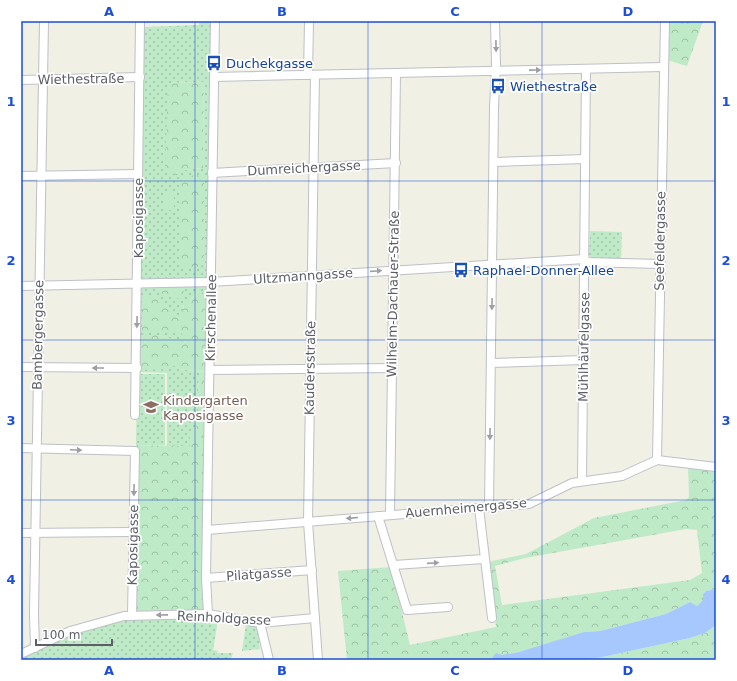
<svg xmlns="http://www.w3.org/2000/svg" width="737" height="681" font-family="'DejaVu Sans',sans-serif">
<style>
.grass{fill:url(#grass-dots);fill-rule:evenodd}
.forest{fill:url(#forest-crowns);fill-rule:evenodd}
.pitch{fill:#bfeac7}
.water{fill:#a6c8ff}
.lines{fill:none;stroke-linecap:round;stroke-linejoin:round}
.minor-casing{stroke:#bec0c7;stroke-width:10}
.minor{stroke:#fff;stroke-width:8}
.oneway{fill:#9d9fa4}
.grid{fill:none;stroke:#1d4ed8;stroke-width:1;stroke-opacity:0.55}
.labels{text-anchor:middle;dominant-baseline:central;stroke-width:3.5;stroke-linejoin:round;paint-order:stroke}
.transit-label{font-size:13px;fill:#164399;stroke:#fff;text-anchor:start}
.street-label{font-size:13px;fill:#5c5f67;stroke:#fff}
.education-label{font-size:13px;fill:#785e54;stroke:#fff;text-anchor:start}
.neatline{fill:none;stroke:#1d4ed8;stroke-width:1.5}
.grid-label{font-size:13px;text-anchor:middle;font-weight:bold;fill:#1d4ed8}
</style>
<defs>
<pattern id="grass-dots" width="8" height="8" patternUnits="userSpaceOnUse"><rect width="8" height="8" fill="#bfeac7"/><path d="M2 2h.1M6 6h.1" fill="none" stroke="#9ec1a5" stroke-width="1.8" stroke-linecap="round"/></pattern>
<pattern id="forest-crowns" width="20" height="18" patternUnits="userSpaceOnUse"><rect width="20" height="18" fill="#bfeac7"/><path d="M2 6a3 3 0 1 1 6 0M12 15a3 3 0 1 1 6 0" fill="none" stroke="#9ec1a5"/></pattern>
</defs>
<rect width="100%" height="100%" fill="#f0f0e5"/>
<g class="grass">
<path d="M 199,21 L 212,21 L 208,276 L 206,279 L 143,280 L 140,275 L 144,27 L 199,25 ZM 204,82 L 203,168 L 183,170 L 168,83 Z"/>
<path d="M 590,231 L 622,232 L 621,259 L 593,259 L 589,255 Z"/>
<path d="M 207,285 L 205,377 L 199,378 L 196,431 L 190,446 L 167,446 L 167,373 L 139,372 L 140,286 ZM 198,292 L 205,372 L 204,372 L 178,369 L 172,364 L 158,335 L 182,342 L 183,306 Z"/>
<path d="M 137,374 L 165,374 L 165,445 L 136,445 Z"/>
<path d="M 130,619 L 218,620 L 213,650 L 218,651 L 217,653 L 233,653 L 231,659 L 21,660 L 21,658 L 78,632 Z"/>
<path d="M 246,624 L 257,626 L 260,649 L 242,651 Z"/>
</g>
<g class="forest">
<path d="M 668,21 L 703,21 L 687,66 L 667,60 Z"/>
<path d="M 204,82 L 203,168 L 183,170 L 176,176 L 165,172 L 168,83 Z"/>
<path d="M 204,175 L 204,265 L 185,270 L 179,267 L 181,182 L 185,176 Z"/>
<path d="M 160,289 L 183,289 L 184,293 L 182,299 L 162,296 Z"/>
<path d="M 198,292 L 206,293 L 205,372 L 178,369 L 172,364 L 166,369 L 141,370 L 141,336 L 158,335 L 182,342 L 181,318 L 185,300 L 190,300 Z"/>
<path d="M 142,295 L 158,295 L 179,319 L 179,333 L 142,332 Z"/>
<path d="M 205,377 L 203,608 L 200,612 L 136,613 L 136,445 L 190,446 L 190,433 L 196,430 L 199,378 Z"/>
<path d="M 688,465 L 716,468 L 716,589 L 706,591 L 703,594 L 703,600 L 697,606 L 690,602 L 666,614 L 600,631 L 584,632 L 532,649 L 482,660 L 347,660 L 338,571 L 391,567 L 410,645 L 496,627 L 488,562 L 526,554 L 594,518 L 686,500 L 689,497 ZM 686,529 L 697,530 L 702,573 L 690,580 L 502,605 L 495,566 L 525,558 Z"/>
<path d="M 716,625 L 716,660 L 578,660 L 598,658 L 690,638 L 705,633 Z"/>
</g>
<rect class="pitch" x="164" y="193" width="10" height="17"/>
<path class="water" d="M 716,589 L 716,625 L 705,633 L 690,638 L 598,658 L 578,660 L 482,660 L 492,658 L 496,653 L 502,655 L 519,652 L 584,632 L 600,631 L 666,614 L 690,602 L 697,606 L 703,600 L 703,594 L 706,591 Z"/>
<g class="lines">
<g class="minor-casing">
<g id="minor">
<path d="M 308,75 L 309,21"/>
<path d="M 315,75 L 308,522 L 318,660"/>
<path d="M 214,77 L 663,67"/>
<path d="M 21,80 L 140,77"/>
<path d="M 494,162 L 585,159"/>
<path d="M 212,173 L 396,163"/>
<path d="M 21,176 L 138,174"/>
<path d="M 585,262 L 660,264"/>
<path d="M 21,286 L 211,282 L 585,259"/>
<path d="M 491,363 L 583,360"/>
<path d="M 21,367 L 137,368"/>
<path d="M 210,370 L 392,368"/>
<path d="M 135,415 L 140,21"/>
<path d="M 21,448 L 135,451 L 132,616"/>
<path d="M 657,460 L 665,21"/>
<path d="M 582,481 L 586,69"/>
<path d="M 489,507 L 494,108 L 496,65 L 495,21"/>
<path d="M 479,508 L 492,618"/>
<path d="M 390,515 L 396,73"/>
<path d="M 378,516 L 407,610 L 448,607"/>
<path d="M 207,530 L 529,504 L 572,483 L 622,476 L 657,460 L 716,467"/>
<path d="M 21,533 L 133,532"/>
<path d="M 394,565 L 484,559"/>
<path d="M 206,578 L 312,570"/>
<path d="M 208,614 L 206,578 L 215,21"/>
<path d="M 260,623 L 269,660"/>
<path d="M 35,648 L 34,614 L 44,21"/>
<path d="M 21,654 L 70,631 L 124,616 L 208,614 L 260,623 L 315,618"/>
</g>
</g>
<use href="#minor" class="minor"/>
</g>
<defs><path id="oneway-solid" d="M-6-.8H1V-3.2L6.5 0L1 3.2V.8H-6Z"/></defs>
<g class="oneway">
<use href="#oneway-solid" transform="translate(496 46) rotate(89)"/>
<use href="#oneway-solid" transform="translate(535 70) rotate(-1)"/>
<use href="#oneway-solid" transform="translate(376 271) rotate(-4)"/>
<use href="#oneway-solid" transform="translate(492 304) rotate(91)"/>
<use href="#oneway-solid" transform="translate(137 322) rotate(91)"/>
<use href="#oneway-solid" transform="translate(98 368) rotate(180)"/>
<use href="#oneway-solid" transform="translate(490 434) rotate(91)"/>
<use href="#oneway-solid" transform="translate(76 450) rotate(2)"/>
<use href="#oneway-solid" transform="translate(134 490) rotate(91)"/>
<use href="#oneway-solid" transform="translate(352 518) rotate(175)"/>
<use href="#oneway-solid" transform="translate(433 563) rotate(-4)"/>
<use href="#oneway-solid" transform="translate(162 615) rotate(179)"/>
</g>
<path class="grid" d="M 195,21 L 195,660M 368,21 L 368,660M 542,21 L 542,660M 21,181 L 716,181M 21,340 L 716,340M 21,500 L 716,500"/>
<defs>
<g id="bus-bare" transform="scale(1.2)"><path d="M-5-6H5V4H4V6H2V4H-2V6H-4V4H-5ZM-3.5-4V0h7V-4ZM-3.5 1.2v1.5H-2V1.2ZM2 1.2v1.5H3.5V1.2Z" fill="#1a4fb4" stroke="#fff" stroke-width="2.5" paint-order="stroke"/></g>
<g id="school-bare" transform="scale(1.2)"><path d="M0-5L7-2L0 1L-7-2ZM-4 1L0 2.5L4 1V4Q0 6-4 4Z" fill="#8d6e63" stroke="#fff" stroke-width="2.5" paint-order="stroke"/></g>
</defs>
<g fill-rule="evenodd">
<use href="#bus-bare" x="214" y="63"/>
<use href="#bus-bare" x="498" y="86"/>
<use href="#bus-bare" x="461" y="270"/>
<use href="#school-bare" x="151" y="407"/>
</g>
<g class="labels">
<g class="transit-label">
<text x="226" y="63">Duchekgasse</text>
<text x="510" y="86">Wiethestraße</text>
<text x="473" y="270">Raphael-Donner-Allee</text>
</g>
<g class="street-label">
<text transform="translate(81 79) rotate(-1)">Wiethestraße</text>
<text transform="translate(304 168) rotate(-3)">Dumreichergasse</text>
<text transform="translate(138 218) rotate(-90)">Kaposigasse</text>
<text transform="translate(660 241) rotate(-89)">Seefeldergasse</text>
<text transform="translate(303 276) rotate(-4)">Ultzmanngasse</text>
<text transform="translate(393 294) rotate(-89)">Wilhelm-Dachauer-Straße</text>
<text transform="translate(211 318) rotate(-89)">Kirschenallee</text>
<text transform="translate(38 335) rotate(-89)">Bambergergasse</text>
<text transform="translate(584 347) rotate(-89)">Mühlhäufelgasse</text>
<text transform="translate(310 368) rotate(-89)">Kaudersstraße</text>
<text transform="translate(466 508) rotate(-5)">Auernheimergasse</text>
<text transform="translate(133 545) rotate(-89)">Kaposigasse</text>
<text transform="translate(259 574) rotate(-4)">Pilatgasse</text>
<text transform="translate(224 618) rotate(3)">Reinholdgasse</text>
</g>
<g class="education-label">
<text x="163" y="400">Kindergarten<tspan x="163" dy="15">Kaposigasse</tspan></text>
</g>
</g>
<rect width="737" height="681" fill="none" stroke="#ffffff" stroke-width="44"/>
<path d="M36 639v6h76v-6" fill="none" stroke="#5c5f67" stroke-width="2"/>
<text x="42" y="639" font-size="12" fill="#5c5f67" stroke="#ffffff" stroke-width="3" paint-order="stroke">100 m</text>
<rect x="22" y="22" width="693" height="637" class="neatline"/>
<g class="grid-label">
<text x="109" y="16">A</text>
<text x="282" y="16">B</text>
<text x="455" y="16">C</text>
<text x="628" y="16">D</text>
<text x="11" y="106">1</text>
<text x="726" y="106">1</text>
<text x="11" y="265">2</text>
<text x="726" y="265">2</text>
<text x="11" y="425">3</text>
<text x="726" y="425">3</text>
<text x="11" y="584">4</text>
<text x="726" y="584">4</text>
<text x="109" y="675">A</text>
<text x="282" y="675">B</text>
<text x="455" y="675">C</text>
<text x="628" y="675">D</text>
</g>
</svg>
